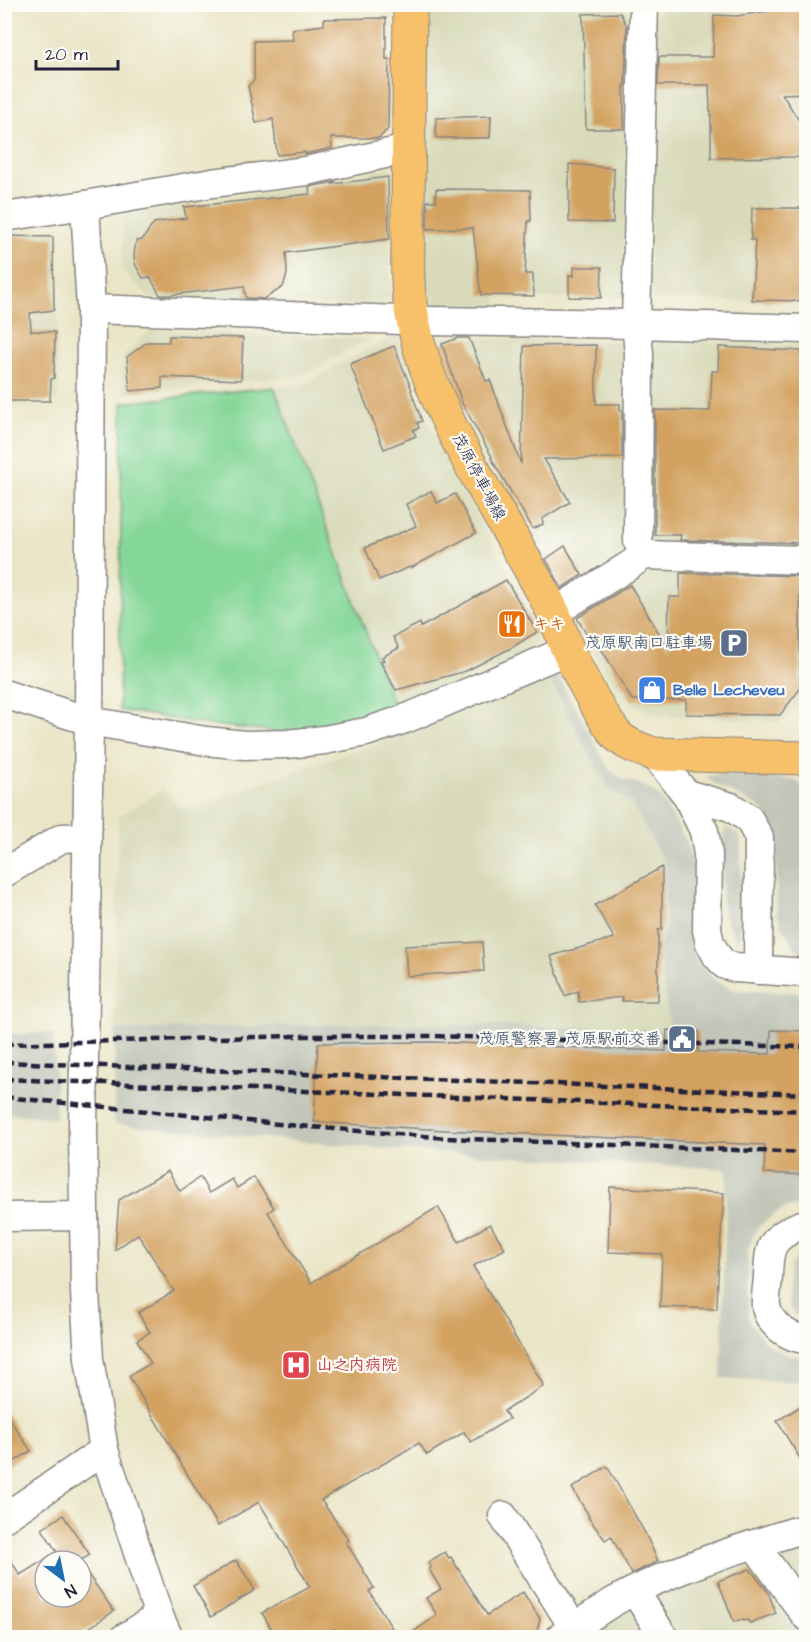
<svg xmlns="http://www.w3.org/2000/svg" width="811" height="1642" font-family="'Architects Daughter','Klee One',sans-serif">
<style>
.built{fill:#d8dab9}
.industrial{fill:#c2c6b9}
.green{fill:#85d798;stroke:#547c6a;stroke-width:1.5}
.building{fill:#d3a261}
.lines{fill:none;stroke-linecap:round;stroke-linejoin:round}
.minor-casing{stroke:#868480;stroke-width:31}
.major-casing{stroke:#868480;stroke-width:35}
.minor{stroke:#fff;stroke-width:28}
.major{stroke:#f6c16b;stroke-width:33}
.rail{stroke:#22223b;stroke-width:4.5;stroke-dasharray:9 4.5;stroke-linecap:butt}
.labels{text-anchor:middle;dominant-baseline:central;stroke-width:4.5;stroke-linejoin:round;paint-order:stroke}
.street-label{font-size:16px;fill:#22223b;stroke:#fdfcf7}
.food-label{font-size:16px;font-weight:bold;fill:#c56008;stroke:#fdfcf7;text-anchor:start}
.service-label{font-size:16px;font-weight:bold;fill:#4e5e75;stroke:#fdfcf7;text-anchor:end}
.shop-label{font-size:16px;font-weight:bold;fill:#366cbe;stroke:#fdfcf7;text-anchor:start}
.health-label{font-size:16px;font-weight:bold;fill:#be3a42;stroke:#fdfcf7;text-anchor:start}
</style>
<rect width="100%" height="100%" fill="#fdfcf7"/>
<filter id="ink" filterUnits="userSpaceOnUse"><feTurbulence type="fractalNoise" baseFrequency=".0167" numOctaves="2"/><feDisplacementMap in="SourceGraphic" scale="12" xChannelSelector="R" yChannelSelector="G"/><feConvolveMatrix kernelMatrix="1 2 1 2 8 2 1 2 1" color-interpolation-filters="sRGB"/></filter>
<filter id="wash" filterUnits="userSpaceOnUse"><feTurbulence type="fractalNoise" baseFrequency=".008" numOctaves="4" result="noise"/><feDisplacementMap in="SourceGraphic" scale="24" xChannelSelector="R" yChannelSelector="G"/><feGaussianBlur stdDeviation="1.35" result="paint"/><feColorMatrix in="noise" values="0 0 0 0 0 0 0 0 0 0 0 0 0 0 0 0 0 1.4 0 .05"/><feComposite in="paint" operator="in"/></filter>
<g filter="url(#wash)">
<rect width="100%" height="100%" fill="#eae5c6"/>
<g class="built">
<path d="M 546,4 L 619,6 L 631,16 L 623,299 L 497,298 L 496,307 L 440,306 L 426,297 L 427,5 Z"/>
<path d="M 664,6 L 806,8 L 806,303 L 649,299 L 654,16 Z"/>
<path d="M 390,168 L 390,297 L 381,305 L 259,303 L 150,298 L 122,271 L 123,215 L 301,187 Z"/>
<path d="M 57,226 L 58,400 L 5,406 L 5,234 Z"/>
<path d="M 150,330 L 370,339 L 302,375 L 123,394 L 123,356 Z"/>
<path d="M 398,333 L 406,365 L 415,394 L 428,422 L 468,500 L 541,632 L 537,642 L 532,649 L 526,654 L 395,709 L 274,387 L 304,384 Z"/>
<path d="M 443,338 L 619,341 L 631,354 L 630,549 L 564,597 L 477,439 L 455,391 L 438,345 Z"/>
<path d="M 660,340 L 806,344 L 806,551 L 659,547 L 645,537 L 646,352 Z"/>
<path d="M 640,569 L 806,569 L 806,698 L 781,722 L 657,715 L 639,707 L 627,698 L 601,663 L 571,612 Z"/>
<path d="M 544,670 L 578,733 L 612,792 L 631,802 L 665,864 L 665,929 L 659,951 L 670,1030 L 499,1025 L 339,1024 L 115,1030 L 118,816 L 146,801 L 163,788 L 180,808 L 204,803 L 400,734 Z"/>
<path d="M 806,1542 L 806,1604 L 777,1564 L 779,1551 Z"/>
<path d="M 749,1560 L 806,1625 L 806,1637 L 669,1637 L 648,1603 L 662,1594 Z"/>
<path d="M 640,1606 L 659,1638 L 583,1638 L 617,1617 Z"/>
</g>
<g class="industrial">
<path d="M 544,670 L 557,674 L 609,769 L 622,779 L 645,786 L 659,796 L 686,840 L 693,867 L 692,943 L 695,955 L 702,966 L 713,979 L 723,985 L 734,990 L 806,993 L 806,1206 L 788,1207 L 777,1212 L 760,1225 L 754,1234 L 748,1250 L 748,1314 L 750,1322 L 755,1329 L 767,1344 L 775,1349 L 792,1356 L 806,1358 L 806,1382 L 721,1378 L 727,1169 L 396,1150 L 114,1124 L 115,1030 L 339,1024 L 499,1025 L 670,1030 L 659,951 L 665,929 L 665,864 L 631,802 L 612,792 L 596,766 Z"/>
<path d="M 719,774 L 746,775 L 793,780 L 799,783 L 806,791 L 806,955 L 796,949 L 783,928 L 777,912 L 776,839 L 774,829 L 766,815 L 759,807 L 710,781 L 706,776 Z"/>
<path d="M 724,828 L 729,829 L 737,833 L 740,838 L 741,844 L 740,943 L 734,935 L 725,918 L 722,901 Z"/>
<path d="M 54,1033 L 56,1118 L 5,1113 L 5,1034 Z"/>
<path d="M 806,1248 L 806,1316 L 802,1317 L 794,1314 L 788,1304 L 787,1284 L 790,1265 L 800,1251 Z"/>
</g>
<path class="green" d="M 274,387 L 395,709 L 341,726 L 280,732 L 211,725 L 119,710 L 122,403 Z"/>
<g id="blocks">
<g class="building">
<path d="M 781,9 L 807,10 L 807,93 L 782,94 L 807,133 L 807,157 L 711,158 L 711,111 L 710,111 L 709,85 L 658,85 L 659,57 L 713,57 L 714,15 L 737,16 Z"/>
<path d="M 620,13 L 627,26 L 625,86 L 624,86 L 624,129 L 586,129 L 583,14 Z"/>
<path d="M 386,18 L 386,59 L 389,59 L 388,129 L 379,138 L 331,138 L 332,148 L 305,154 L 305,152 L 277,155 L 273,119 L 256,123 L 248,86 L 254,81 L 254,41 L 293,40 L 292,29 L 324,25 L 324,19 Z"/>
<path d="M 491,116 L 490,138 L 436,138 L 436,118 Z"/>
<path d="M 569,164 L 614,168 L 613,223 L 569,222 Z"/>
<path d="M 388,177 L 389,239 L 286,253 L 287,274 L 283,287 L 264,299 L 246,298 L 244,286 L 170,295 L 160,295 L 150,277 L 143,278 L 135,264 L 134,255 L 136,241 L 142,240 L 154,223 L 186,218 L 184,207 L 310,194 L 309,187 L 335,182 L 333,184 Z"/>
<path d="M 436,189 L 530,190 L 531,221 L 528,221 L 525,274 L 533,274 L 534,296 L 481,295 L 473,228 L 427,229 L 427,201 L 436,201 Z"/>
<path d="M 752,208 L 807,208 L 807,301 L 752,300 L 755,240 L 751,240 Z"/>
<path d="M 4,236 L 53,237 L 54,310 L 30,313 L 31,331 L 55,332 L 54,378 L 51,379 L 50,401 L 4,401 Z"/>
<path d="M 574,267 L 602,267 L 601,298 L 569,297 L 569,275 L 574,276 Z"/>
<path d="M 169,336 L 243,338 L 241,380 L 162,377 L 162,388 L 130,391 L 127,357 L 147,342 L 169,342 Z"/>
<path d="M 458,338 L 469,338 L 486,381 L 490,380 L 521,464 L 524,346 L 596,345 L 596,404 L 620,404 L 620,410 L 622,410 L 622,458 L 544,459 L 570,502 L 542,519 L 543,524 L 533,529 L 491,458 L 492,457 L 462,403 L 442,344 Z"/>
<path d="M 394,346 L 412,390 L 411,391 L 422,421 L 417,423 L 419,428 L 413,430 L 416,436 L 384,449 L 350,364 Z"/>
<path d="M 719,347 L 802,351 L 798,413 L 804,413 L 803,499 L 806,499 L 806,543 L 680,540 L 681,535 L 655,535 L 655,410 L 710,411 L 712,371 L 718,371 Z"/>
<path d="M 431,491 L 437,503 L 455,494 L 476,533 L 411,568 L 410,567 L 379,580 L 365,548 L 416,526 L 406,504 Z"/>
<path d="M 565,546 L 582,575 L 562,588 L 546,559 Z"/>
<path d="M 680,573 L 804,576 L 804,594 L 800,594 L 800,689 L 780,715 L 686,714 L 686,700 L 632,700 L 596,640 L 591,642 L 577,618 L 630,585 L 668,648 L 669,597 L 680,597 Z"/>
<path d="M 506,580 L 537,632 L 511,648 L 466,671 L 396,690 L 380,661 L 384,660 L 382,657 L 399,648 L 393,637 L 420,623 L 421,627 Z"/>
<path d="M 662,867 L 662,929 L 658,930 L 658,1001 L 622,1001 L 622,997 L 579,1002 L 578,991 L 565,996 L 551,956 L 614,938 L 595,905 Z"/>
<path d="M 482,942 L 484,971 L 407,976 L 405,946 Z"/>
<path d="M 667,1030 L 699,1031 L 698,1052 L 770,1054 L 771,1030 L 807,1031 L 807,1175 L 764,1173 L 765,1145 L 444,1130 L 314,1122 L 318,1043 L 433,1042 L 666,1051 Z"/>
<path d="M 168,1171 L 180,1191 L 200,1177 L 209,1193 L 232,1179 L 237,1188 L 254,1177 L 274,1208 L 268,1212 L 311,1283 L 438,1207 L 459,1242 L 490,1224 L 505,1249 L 473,1266 L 544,1386 L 504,1411 L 509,1419 L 471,1442 L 464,1432 L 427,1455 L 419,1443 L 321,1500 L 349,1540 L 346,1542 L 374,1588 L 369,1591 L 398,1638 L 339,1638 L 334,1629 L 320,1638 L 277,1638 L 262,1613 L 310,1587 L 259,1502 L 218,1526 L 129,1376 L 151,1363 L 137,1340 L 150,1332 L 138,1313 L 174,1291 L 138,1234 L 115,1250 L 119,1200 Z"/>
<path d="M 610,1187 L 724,1193 L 718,1276 L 717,1309 L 660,1307 L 662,1254 L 608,1252 Z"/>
<path d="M 807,1402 L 807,1470 L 777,1421 Z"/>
<path d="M 4,1411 L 31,1451 L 4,1468 Z"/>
<path d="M 607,1466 L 645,1533 L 658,1561 L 632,1574 L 611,1536 L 605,1540 L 588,1517 L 589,1516 L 572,1488 Z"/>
<path d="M 63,1515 L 90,1555 L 79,1561 L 45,1561 L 45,1597 L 81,1597 L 81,1564 L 114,1611 L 74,1638 L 4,1638 L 4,1550 L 20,1575 L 57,1552 L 42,1529 Z"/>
<path d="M 445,1552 L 449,1558 L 451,1557 L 487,1615 L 523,1592 L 540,1619 L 537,1632 L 527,1638 L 405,1638 L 437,1615 L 426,1598 L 441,1589 L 429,1569 L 431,1568 L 428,1562 Z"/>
<path d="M 236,1560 L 255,1590 L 211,1617 L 193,1586 Z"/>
<path d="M 750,1569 L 768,1592 L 776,1613 L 750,1623 L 747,1620 L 743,1621 L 742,1619 L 734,1622 L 718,1581 Z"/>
</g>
</g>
</g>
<g filter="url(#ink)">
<use href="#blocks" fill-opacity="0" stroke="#868480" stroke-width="1.5"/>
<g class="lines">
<g class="minor-casing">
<g id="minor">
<path d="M 644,4 L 636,324 L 639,353 L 638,542 L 644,555"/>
<path d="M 85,205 L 91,309 L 429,321 L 636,324 L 806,329"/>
<path d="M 4,217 L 85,205 L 212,183 L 306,171 L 408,149"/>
<path d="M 91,309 L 89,721 L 83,1129 L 85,1292 L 89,1359 L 104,1450 L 159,1616 L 169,1638"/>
<path d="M 553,613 L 630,565 L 644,555 L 806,560"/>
<path d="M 4,694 L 89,721 L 206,741 L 245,745 L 287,744 L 324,740 L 366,732 L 405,719 L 568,650"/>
<path d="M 654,754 L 686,794 L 704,831 L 708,854 L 707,930 L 710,943 L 717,956 L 725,965 L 735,968 L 806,973"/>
<path d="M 686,794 L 731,807 L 749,819 L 759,838 L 758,970"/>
<path d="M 4,873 L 62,838 L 87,837"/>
<path d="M 4,1217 L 84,1216"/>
<path d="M 806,1224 C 796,1226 781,1234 775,1242 C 768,1251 769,1264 768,1274 C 768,1284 765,1297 766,1306 C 769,1325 789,1338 806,1339"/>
<path d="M 503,1516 L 574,1628"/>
<path d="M 4,1518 L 104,1450"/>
<path d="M 754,1544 L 806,1616"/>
<path d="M 635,1591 L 664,1638"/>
<path d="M 124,1638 L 159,1616"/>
<path d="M 559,1638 C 577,1626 595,1613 613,1602 C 673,1568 741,1548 806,1528"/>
</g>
</g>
<g class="major-casing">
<path id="major" d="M 410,4 C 409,74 408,144 408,213 C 409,240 406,269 409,295 C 421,407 504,513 553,612 C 559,624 562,638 568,650 C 581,678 596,708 615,733 C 625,745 640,749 654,754 L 806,758"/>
</g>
<use href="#minor" class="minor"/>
<use href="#major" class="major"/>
<g class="rail">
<path d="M 4,1044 L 294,1036 L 432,1036 L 806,1047"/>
<path d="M 4,1062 L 806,1094"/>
<path d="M 4,1079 L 806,1111"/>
<path d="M 4,1097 L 299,1126 L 447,1138 L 806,1153"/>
</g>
</g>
</g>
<defs>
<g id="restaurant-square" transform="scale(1.5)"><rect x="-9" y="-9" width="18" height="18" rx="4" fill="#e8710a" stroke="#fdfcf7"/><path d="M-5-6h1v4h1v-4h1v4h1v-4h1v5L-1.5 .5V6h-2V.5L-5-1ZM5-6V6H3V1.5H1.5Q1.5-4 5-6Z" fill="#fff"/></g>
<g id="parking-square" transform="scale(1.5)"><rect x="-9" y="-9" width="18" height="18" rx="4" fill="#5c6f8a" stroke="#fdfcf7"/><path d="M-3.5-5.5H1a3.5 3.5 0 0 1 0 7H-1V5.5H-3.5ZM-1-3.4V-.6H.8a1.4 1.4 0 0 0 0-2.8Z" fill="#fff"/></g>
<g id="shop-square" transform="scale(1.5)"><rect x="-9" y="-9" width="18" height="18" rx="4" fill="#3f7fe0" stroke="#fdfcf7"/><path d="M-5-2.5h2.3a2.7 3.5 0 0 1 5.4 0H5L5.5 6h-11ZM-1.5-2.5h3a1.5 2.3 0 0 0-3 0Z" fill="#fff"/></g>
<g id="civic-square" transform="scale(1.5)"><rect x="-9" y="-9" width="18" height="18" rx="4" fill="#5c6f8a" stroke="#fdfcf7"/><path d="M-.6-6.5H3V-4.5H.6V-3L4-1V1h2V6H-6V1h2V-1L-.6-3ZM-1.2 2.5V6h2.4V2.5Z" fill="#fff"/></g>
<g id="hospital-square" transform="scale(1.5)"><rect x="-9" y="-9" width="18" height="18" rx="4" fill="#e0444e" stroke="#fdfcf7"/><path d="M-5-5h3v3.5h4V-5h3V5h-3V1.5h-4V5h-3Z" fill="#fff"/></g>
</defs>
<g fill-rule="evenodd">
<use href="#restaurant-square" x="512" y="624"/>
<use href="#parking-square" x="734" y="643"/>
<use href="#shop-square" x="652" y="690"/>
<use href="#civic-square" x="682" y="1039"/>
<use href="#hospital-square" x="296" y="1365"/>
</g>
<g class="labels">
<g class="street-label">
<text transform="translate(479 477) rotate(62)">茂原停車場線</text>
</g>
<g class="food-label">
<text x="533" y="624">キキ</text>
</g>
<g class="service-label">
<text x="713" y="643">茂原駅南口駐車場</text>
<text x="661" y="1039">茂原警察署 茂原駅前交番</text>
</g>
<g class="shop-label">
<text x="673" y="690">Belle Lecheveu</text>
</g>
<g class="health-label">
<text x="317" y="1365">山之内病院</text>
</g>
</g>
<rect width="811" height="1642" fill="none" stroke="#fdfcf7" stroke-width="24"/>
<g transform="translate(63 1579) rotate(148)"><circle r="28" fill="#fdfcf7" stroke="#a5a5ac" stroke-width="1.5"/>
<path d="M0-4.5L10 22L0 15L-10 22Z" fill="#1f6fb2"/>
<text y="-9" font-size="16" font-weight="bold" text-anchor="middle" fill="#22223b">N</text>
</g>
<path d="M36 60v9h82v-9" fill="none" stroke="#22223b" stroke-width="3"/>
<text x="45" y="60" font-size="18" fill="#22223b" stroke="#fdfcf7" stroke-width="4.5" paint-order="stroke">20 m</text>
</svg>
